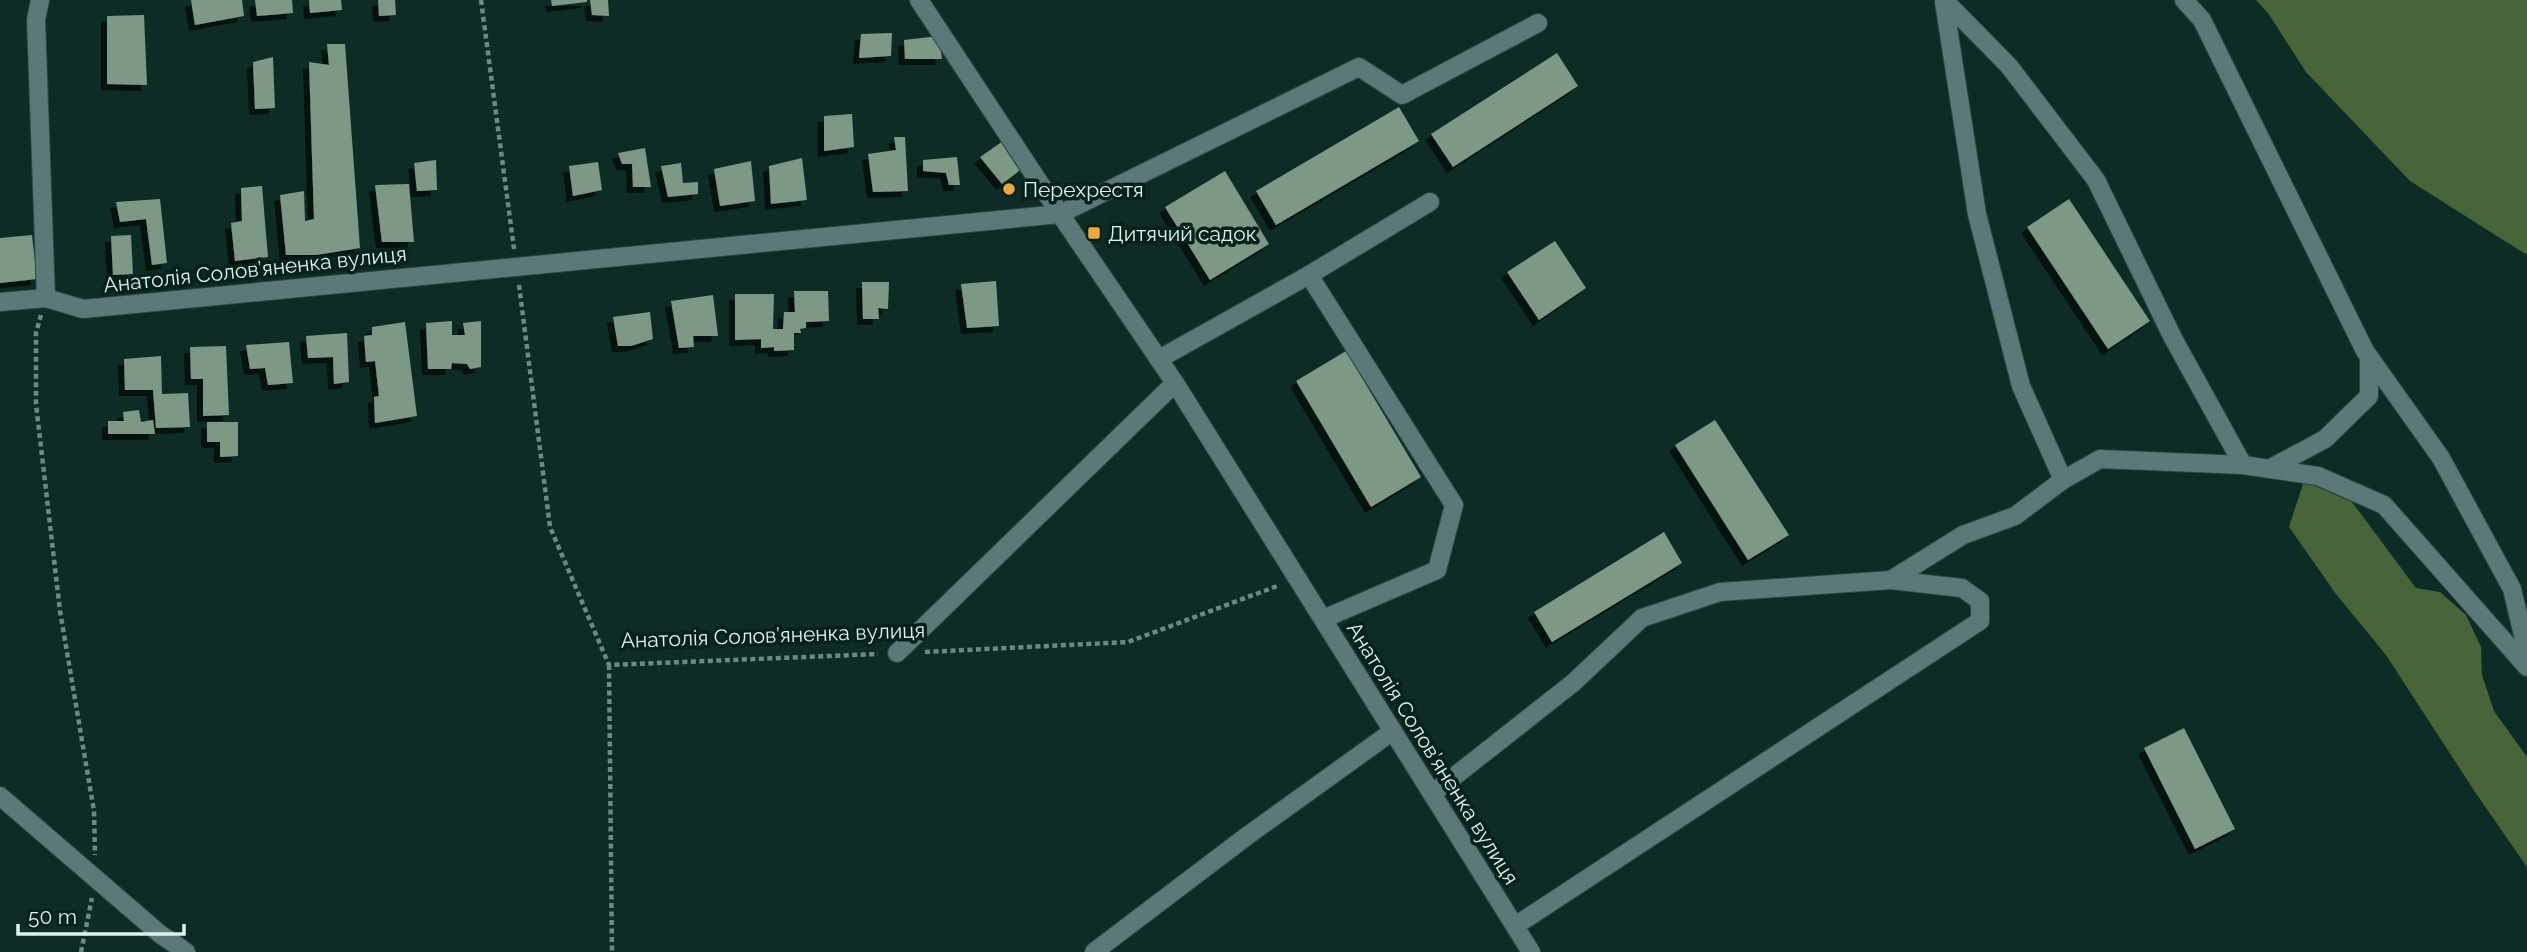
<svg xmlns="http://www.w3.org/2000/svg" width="2527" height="952" font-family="Raleway,sans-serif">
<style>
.forest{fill:#476538}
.building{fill:#7e9886;filter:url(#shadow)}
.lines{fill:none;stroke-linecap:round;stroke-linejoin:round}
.minor-casing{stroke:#2b4742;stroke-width:20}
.path{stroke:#708883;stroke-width:4.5;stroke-dasharray:5 3.5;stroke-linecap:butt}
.minor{stroke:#5b7979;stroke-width:18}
.poi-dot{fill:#eea83c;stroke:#04221c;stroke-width:2.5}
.labels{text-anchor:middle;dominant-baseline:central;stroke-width:7;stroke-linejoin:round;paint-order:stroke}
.poi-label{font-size:21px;fill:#dff0eb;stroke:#04221c;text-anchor:start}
.street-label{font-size:21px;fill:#dff0eb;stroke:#04221c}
</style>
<defs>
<filter id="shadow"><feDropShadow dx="-6" dy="6" stdDeviation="0" flood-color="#0009"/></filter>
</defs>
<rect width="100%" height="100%" fill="#0e2c26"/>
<g class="forest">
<path d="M 2256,0 L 2527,0 L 2527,255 L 2410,181 L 2306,72 L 2268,13 Z"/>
<path d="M 2304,481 L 2352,502 L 2416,588 L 2440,592 L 2466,615 L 2481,647 L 2482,675 L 2494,711 L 2527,757 L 2527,867 L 2475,792 L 2386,655 L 2336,594 L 2289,527 Z"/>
</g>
<g class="building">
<path d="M 191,0 L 242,0 L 244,16 L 195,25 Z"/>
<path d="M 255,0 L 292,0 L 293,13 L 257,16 Z"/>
<path d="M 309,0 L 341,0 L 342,10 L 310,13 Z"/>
<path d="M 378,0 L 395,0 L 396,15 L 379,16 Z"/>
<path d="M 551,0 L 587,0 L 587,2 L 552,6 Z"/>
<path d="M 590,0 L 608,0 L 609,16 L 592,15 Z"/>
<path d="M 144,15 L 147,85 L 107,84 L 107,16 Z"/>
<path d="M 892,33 L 891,56 L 859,58 L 861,34 Z"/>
<path d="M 939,36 L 942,59 L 905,59 L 904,40 Z"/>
<path d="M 327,44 L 345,44 L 360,248 L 316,255 L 286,255 L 280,195 L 304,191 L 305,221 L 314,219 L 309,62 L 329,65 Z"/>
<path d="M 1557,53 L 1578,86 L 1453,167 L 1431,134 Z"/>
<path d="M 273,57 L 275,108 L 255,109 L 253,62 Z"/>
<path d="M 1399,107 L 1419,141 L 1276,225 L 1256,191 Z"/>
<path d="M 852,114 L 854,147 L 824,151 L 824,116 Z"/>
<path d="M 894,137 L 905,137 L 908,191 L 873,192 L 868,154 L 896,150 Z"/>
<path d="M 1003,141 L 1023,168 L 1002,184 L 980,157 Z"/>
<path d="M 645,148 L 651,187 L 633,187 L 632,164 L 622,164 L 618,153 Z"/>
<path d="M 957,157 L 960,185 L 949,185 L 946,173 L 923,171 L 923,160 Z"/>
<path d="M 802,158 L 807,200 L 771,204 L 769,166 Z"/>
<path d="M 436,160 L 437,190 L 417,191 L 414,163 Z"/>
<path d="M 751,161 L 755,201 L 720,206 L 714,169 Z"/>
<path d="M 598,162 L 602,190 L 573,196 L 569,166 Z"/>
<path d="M 681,163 L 683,183 L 698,182 L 698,194 L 668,197 L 661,166 Z"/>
<path d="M 1225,171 L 1269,244 L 1210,280 L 1165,207 Z"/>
<path d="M 409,184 L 414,242 L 382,242 L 375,185 Z"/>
<path d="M 262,186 L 268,257 L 235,261 L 231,223 L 242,221 L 241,188 Z"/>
<path d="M 160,199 L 167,263 L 152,265 L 146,219 L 120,222 L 116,202 Z"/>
<path d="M 2069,199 L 2150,321 L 2108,349 L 2027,227 Z"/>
<path d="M 32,235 L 37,279 L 0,283 L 0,238 Z"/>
<path d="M 131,235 L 133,274 L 113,275 L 111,236 Z"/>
<path d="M 1555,241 L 1586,288 L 1539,320 L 1507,272 Z"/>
<path d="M 996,281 L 999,326 L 967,328 L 961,284 Z"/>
<path d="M 862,282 L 889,282 L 888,309 L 878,308 L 879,319 L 863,319 Z"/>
<path d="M 794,291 L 828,291 L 829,321 L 806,322 L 806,328 L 800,329 L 801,333 L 794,333 L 794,350 L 774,351 L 774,347 L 761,348 L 761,339 L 735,340 L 735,294 L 774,294 L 773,329 L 783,329 L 784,312 L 795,312 Z"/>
<path d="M 713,295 L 718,336 L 693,336 L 694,347 L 679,348 L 671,301 Z"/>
<path d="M 650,312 L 653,339 L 631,346 L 618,346 L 613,317 Z"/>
<path d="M 452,321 L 452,335 L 465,335 L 463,323 L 481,321 L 481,367 L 470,369 L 467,364 L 452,363 L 451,369 L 428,369 L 426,323 Z"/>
<path d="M 405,322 L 417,416 L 375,423 L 374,397 L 379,396 L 375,361 L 366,362 L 364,336 L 372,335 L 372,327 Z"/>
<path d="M 347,333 L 349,382 L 334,384 L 333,357 L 308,358 L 306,336 Z"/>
<path d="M 289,342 L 293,383 L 268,385 L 265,368 L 250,369 L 246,345 Z"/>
<path d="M 226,346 L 229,415 L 203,416 L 203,379 L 191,379 L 190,347 Z"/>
<path d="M 1346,351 L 1421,477 L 1371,507 L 1296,381 Z"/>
<path d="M 161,356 L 162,394 L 188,393 L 190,427 L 156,428 L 153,390 L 125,390 L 124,359 Z"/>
<path d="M 139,410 L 141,422 L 153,420 L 155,434 L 108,434 L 108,421 L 124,421 L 123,412 Z"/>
<path d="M 1715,420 L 1789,535 L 1748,560 L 1675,445 Z"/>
<path d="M 207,422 L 238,422 L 238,456 L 220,457 L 220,442 L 207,442 Z"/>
<path d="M 1664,532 L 1682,563 L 1552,642 L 1534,612 Z"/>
<path d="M 2184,728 L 2235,829 L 2195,849 L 2144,748 Z"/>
</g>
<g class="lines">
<g class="minor-casing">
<g id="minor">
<path d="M 40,0 L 36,20 L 46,298"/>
<path d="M 919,0 L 1060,214 L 1175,383 L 1531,952"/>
<path d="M 1944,0 L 2009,66 L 2096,180 L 2173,338 L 2243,465"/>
<path d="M 2184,0 L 2202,20 L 2365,351 L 2441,458 L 2512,589 L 2527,652"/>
<path d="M 1944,2 L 1977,214 L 2021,386 L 2063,480"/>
<path d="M 1309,275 L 1430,202"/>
<path d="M 0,302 L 46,298 L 83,309 L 1060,214 L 1359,67 L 1402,95 L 1538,23"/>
<path d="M 1159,359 L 1309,275 L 1454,505 L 1437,570 L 1323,619"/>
<path d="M 2269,469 L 2325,439 L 2369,396 L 2369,357"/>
<path d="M 897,653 L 1175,383"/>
<path d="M 1432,794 L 1573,683 L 1642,618 L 1720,592 L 1891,580 L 1963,535 L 2015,516 L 2063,480 L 2100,459 L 2243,465 L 2318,476 L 2384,505 L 2527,667"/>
<path d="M 0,796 L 160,934 L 186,952"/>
<path d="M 1515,926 L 1980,621 L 1980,601 L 1962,588 L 1891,580"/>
<path d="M 1094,952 L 1247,836 L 1393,731"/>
</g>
</g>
<g class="path">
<path d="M 481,0 L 514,249"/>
<path d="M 519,285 L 550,527 L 609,665 L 878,654"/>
<path d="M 41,315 L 36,333 L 36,404 L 60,611 L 94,811 L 95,855"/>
<path d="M 925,652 L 1128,642 L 1280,585"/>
<path d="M 609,665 L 612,952"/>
<path d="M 81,952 L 92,898"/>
</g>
<use href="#minor" class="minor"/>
</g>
<g class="poi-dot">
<circle cx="1009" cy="189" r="7"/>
<rect x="1087" y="226" width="14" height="14" rx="3.5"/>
</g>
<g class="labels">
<g class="poi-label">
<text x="1023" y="189">Перехрестя</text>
<text x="1108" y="233">Дитячий садок</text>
</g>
<g class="street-label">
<text transform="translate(255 269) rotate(-6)">Анатолія Солов’яненка вулиця</text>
<text transform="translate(773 635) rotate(-2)">Анатолія Солов’яненка вулиця</text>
<text transform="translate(1433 753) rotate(58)">Анатолія Солов’яненка вулиця</text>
</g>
</g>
<path d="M18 924v10h166v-10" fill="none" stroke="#dff0eb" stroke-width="3.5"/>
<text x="28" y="924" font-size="21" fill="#dff0eb" stroke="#04221c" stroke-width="5" paint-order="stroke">50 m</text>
</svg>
